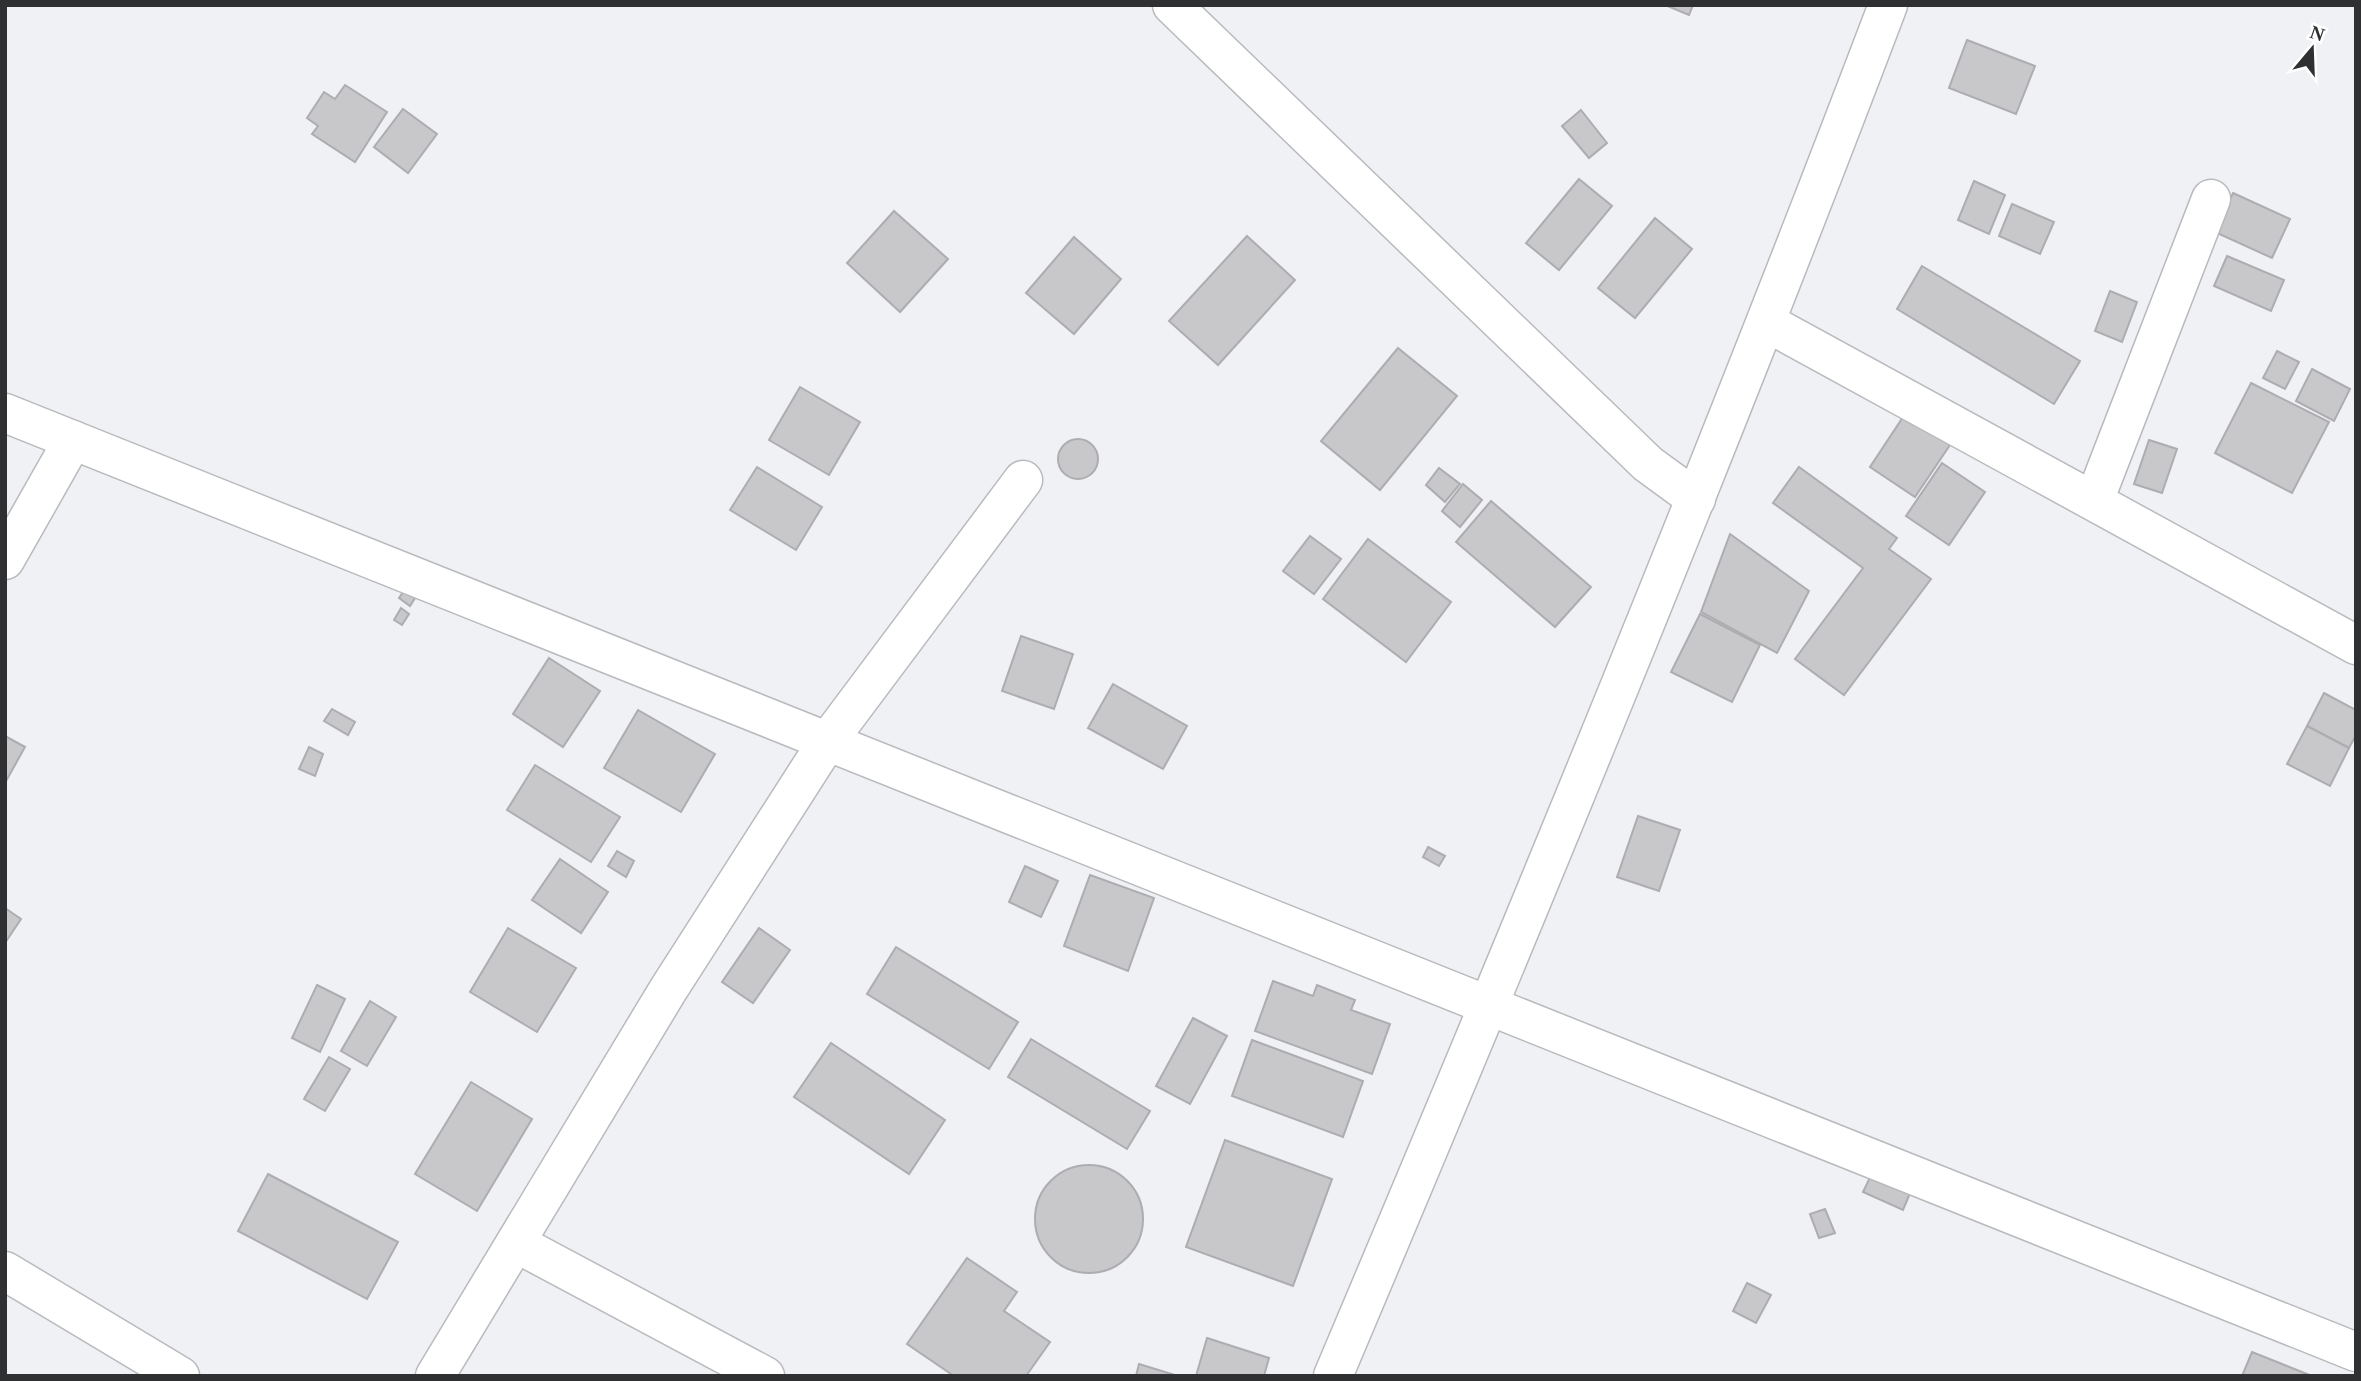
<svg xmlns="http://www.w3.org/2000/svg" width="2361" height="1381" font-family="Georgia,serif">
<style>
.building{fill:#c8c8cb;stroke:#adadb1;stroke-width:2}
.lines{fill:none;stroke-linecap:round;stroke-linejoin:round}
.minor-casing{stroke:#b9babd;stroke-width:41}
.minor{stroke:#fff;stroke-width:38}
</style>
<rect width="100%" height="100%" fill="#f0f1f4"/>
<g class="building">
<path d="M 1665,5 L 1693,5 L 1689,15 Z"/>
<path d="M 1967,40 L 2035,66 L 2016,114 L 1949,88 Z"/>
<path d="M 345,85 L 387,112 L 355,162 L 312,134 L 318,126 L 307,118 L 324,92 L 335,99 Z"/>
<path d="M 403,109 L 437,134 L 408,173 L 374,147 Z"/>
<path d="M 1581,110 L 1607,143 L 1589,158 L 1562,126 Z"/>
<path d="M 1579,179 L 1612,206 L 1559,270 L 1526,243 Z"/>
<path d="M 1974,181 L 2005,195 L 1989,234 L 1958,220 Z"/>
<path d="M 2233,193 L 2290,219 L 2272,258 L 2215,232 Z"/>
<path d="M 2012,204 L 2054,222 L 2040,254 L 1999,236 Z"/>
<path d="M 894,211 L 948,259 L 900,312 L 847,263 Z"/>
<path d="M 1655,218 L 1692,249 L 1635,318 L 1598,288 Z"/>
<path d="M 1247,236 L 1295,280 L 1218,365 L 1169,321 Z"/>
<path d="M 1074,237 L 1121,279 L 1074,334 L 1026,293 Z"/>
<path d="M 2227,256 L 2284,280 L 2271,311 L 2214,286 Z"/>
<path d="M 1922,266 L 2080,361 L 2054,404 L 1897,309 Z"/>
<path d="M 2110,291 L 2137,302 L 2122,342 L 2095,331 Z"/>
<path d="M 1398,348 L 1457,396 L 1380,490 L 1321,441 Z"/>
<path d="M 2277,351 L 2299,362 L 2285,389 L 2263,378 Z"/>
<path d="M 2312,369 L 2350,389 L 2334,421 L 2296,401 Z"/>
<path d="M 2251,383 L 2329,422 L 2292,493 L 2215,453 Z"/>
<path d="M 800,387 L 860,422 L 829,475 L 769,440 Z"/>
<path d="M 1911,405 L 1956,436 L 1915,497 L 1870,467 Z"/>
<circle cx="1078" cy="459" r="20"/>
<path d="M 2149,440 L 2177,449 L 2162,493 L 2134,484 Z"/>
<path d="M 1942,463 L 1985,492 L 1949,545 L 1906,516 Z"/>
<path d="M 757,467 L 822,507 L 796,550 L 730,510 Z"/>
<path d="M 1799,467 L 1897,538 L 1889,549 L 1931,579 L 1844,695 L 1795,659 L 1863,568 L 1773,503 Z"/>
<path d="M 1439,468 L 1460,484 L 1445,502 L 1426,485 Z"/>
<path d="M 1463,484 L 1482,500 L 1460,527 L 1442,511 Z"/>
<path d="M 1491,501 L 1591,587 L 1555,627 L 1456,542 Z"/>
<path d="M 1730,534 L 1809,591 L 1777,653 L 1701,612 Z"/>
<path d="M 1310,536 L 1341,559 L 1314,594 L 1283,571 Z"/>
<path d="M 1368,539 L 1451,602 L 1406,662 L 1323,599 Z"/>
<path d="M 411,580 L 422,587 L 410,606 L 399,598 Z"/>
<path d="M 401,608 L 409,614 L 402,625 L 394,620 Z"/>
<path d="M 1700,614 L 1760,645 L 1732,702 L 1671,672 Z"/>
<path d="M 1021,636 L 1073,654 L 1054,709 L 1002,691 Z"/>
<path d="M 549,658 L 600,691 L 563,747 L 513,714 Z"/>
<path d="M 1113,684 L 1187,726 L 1163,769 L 1088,728 Z"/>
<path d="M 2324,693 L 2356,710 L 2356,735 L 2349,748 L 2307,726 Z"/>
<path d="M 332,709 L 355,722 L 348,735 L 324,721 Z"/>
<path d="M 638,710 L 715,754 L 681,812 L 604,768 Z"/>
<path d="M 2307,726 L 2349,748 L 2330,786 L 2287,764 Z"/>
<path d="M 5,736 L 25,747 L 5,783 Z"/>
<path d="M 309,747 L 323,754 L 315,776 L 299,769 Z"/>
<path d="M 535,765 L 620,817 L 591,862 L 507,810 Z"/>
<path d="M 1638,816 L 1680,830 L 1659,891 L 1617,877 Z"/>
<path d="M 1428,847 L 1445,856 L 1439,866 L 1423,857 Z"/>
<path d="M 617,851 L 634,861 L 626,877 L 608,866 Z"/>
<path d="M 560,859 L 608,892 L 581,933 L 532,900 Z"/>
<path d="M 1025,866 L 1058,881 L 1041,917 L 1009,902 Z"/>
<path d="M 1090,875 L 1154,898 L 1128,971 L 1064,946 Z"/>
<path d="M 5,908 L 21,919 L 5,943 Z"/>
<path d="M 508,928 L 576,968 L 537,1032 L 470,992 Z"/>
<path d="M 759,928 L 790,950 L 753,1003 L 722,982 Z"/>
<path d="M 896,947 L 1018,1022 L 989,1069 L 867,994 Z"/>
<path d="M 1273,981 L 1313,996 L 1317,985 L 1355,1000 L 1351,1010 L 1390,1024 L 1372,1074 L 1255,1031 Z"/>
<path d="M 317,985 L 345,999 L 320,1052 L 292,1038 Z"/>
<path d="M 370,1001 L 396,1017 L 367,1066 L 341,1051 Z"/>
<path d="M 1193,1018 L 1227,1036 L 1190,1104 L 1156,1086 Z"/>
<path d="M 1031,1039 L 1150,1111 L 1127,1149 L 1008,1077 Z"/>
<path d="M 1252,1040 L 1363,1081 L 1343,1137 L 1232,1096 Z"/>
<path d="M 831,1043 L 945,1120 L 909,1174 L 794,1097 Z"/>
<path d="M 329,1057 L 350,1069 L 325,1111 L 304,1099 Z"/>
<path d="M 471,1082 L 532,1119 L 477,1211 L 415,1174 Z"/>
<path d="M 1225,1140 L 1332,1179 L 1293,1286 L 1186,1247 Z"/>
<circle cx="1089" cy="1219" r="54"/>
<path d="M 1875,1167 L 1914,1184 L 1903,1210 L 1863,1192 Z"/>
<path d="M 268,1174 L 398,1242 L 367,1299 L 238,1231 Z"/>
<path d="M 1825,1209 L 1835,1233 L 1819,1238 L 1810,1214 Z"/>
<path d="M 967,1258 L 1017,1292 L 1004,1311 L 1050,1342 L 1026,1376 L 954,1376 L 907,1344 Z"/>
<path d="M 1747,1283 L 1771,1295 L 1756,1323 L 1733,1311 Z"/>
<path d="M 1207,1338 L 1269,1358 L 1264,1376 L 1196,1376 Z"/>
<path d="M 2252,1352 L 2312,1376 L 2242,1376 Z"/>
<path d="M 1139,1364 L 1178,1376 L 1136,1376 Z"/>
</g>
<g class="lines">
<g class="minor-casing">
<g id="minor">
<path d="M 1172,5 L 1648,464 L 1696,499"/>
<path d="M 1766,322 L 2356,645"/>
<path d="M 5,413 L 2356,1352"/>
<path d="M 2094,501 L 2211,199"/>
<path d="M 5,560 L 73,440"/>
<path d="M 516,1243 L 765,1376"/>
<path d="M 5,1271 L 180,1376"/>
<path d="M 435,1376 L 668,990 L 827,742 L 1023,480"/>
<path d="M 1333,1376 C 1525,922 1713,466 1888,5"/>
</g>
</g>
<use href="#minor" class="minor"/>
</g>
<rect width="2361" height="1381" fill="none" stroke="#2f3031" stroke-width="14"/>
<g transform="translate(2312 49) rotate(19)" stroke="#ffffff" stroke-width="5" paint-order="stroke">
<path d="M0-5L12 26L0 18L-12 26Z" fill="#2f3031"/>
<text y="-10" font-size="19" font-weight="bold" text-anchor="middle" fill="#2f3031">N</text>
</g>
</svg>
